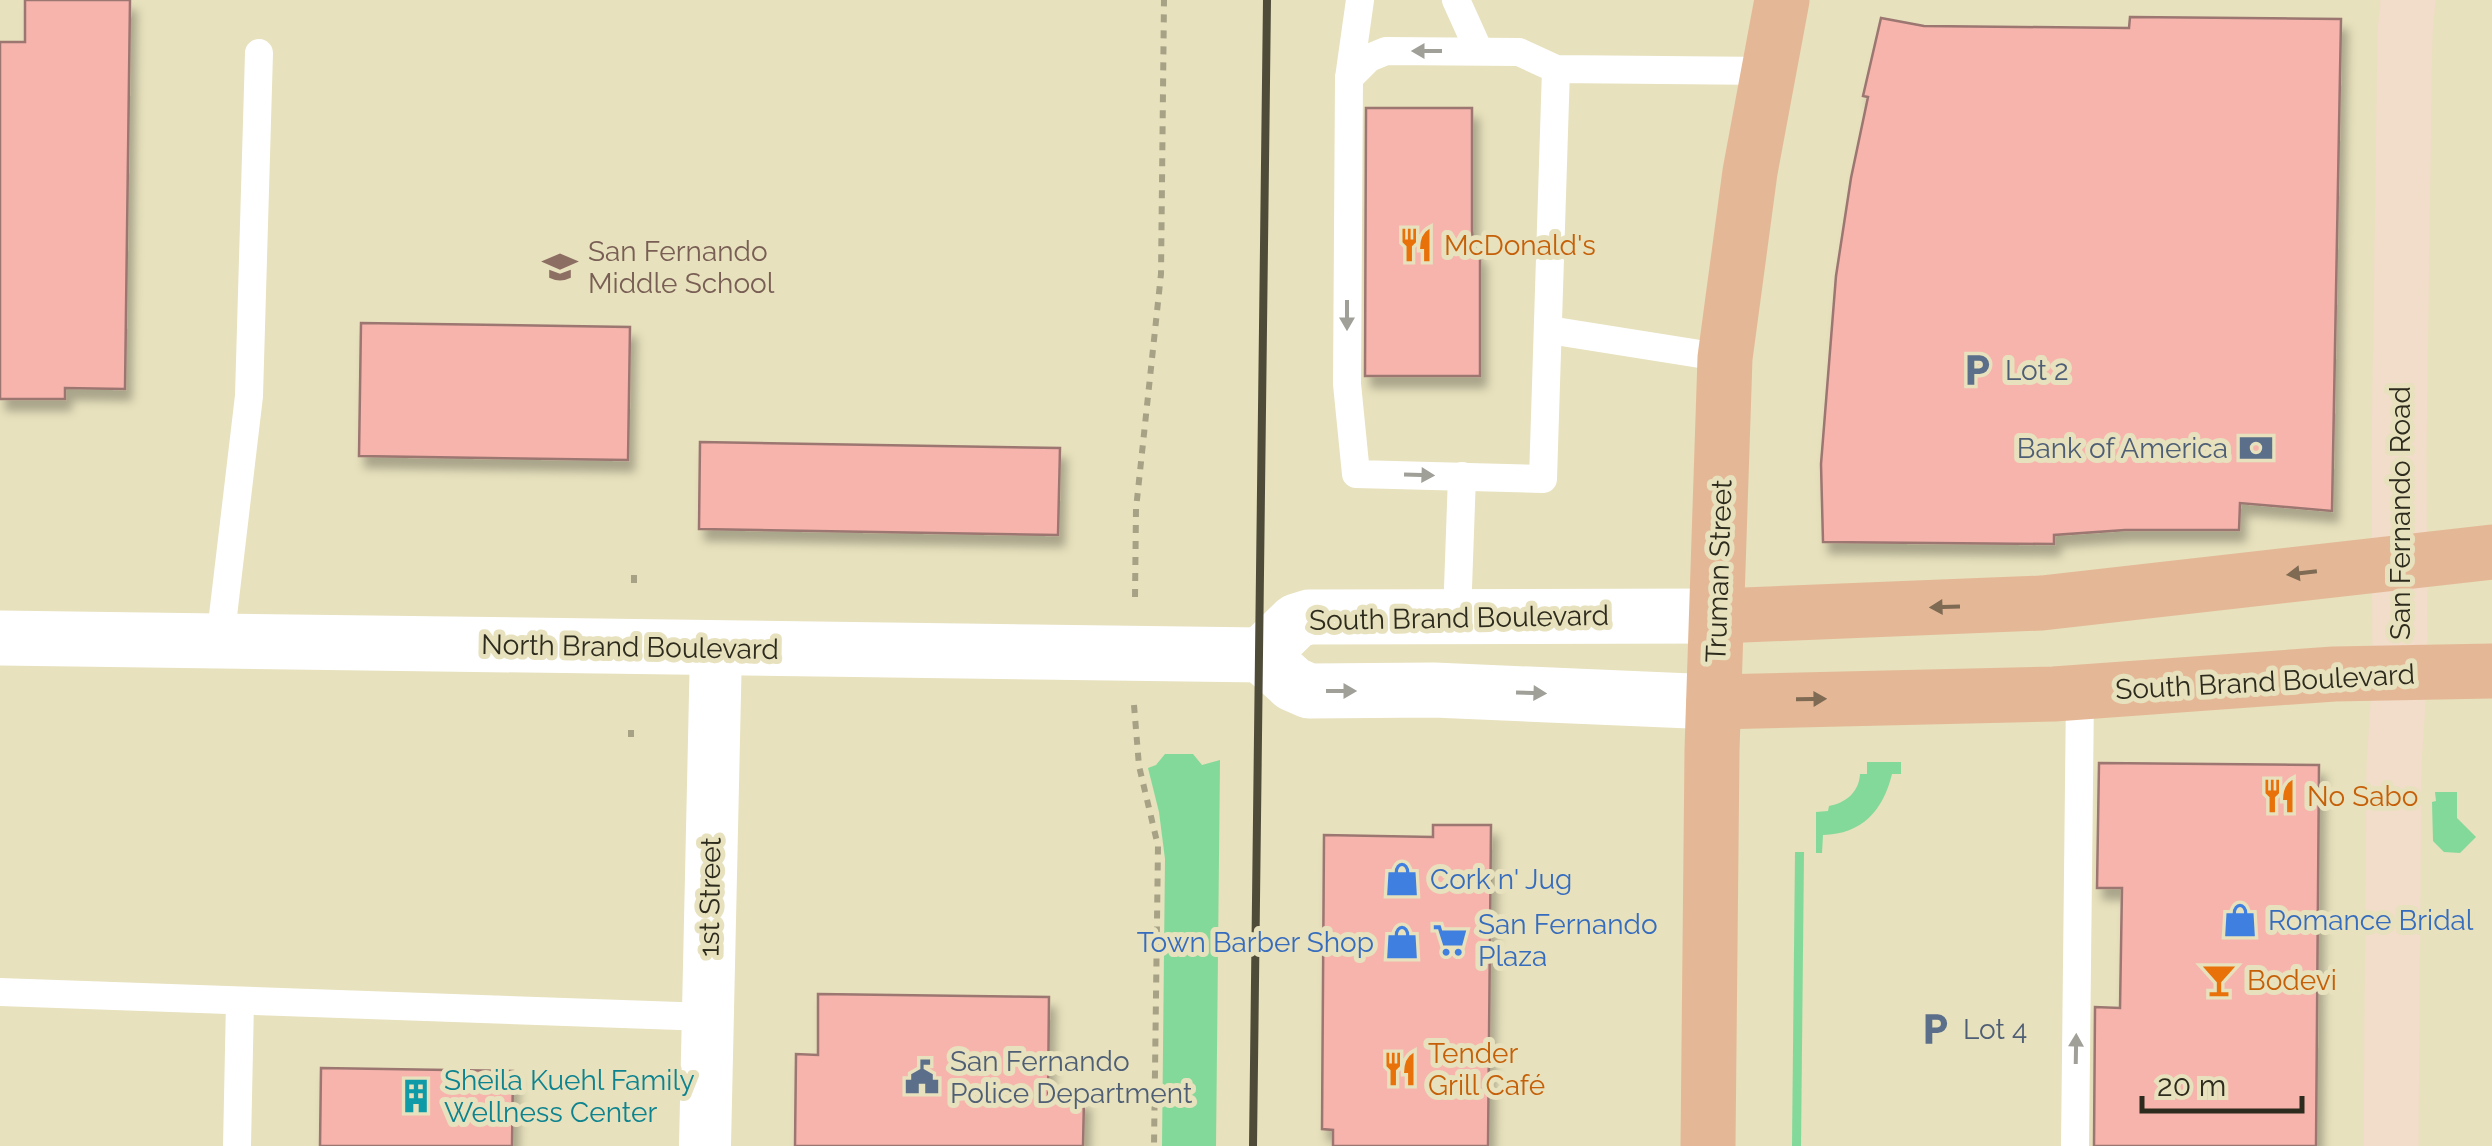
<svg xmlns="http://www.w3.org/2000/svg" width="2492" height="1146" font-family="Raleway,sans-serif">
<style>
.green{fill:#83d99a}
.building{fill:#f6b4ac;stroke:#9c7671;stroke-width:2.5;filter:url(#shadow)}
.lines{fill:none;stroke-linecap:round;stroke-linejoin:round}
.path{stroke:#a7a286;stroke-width:6;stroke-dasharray:8 8;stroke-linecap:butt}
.service{stroke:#fff;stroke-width:28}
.minor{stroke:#fff;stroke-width:52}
.tertiary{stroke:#fff;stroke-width:55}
.secondary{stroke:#f2dcca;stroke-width:55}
.primary{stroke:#e4b896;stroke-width:55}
.rail{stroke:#4e4b39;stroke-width:8}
.oneway{fill:#a0a099}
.oneway2{fill:#7f6a53}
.labels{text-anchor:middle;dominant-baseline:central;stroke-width:10;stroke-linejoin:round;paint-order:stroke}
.food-label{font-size:28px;fill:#c56008;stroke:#e7e1bd;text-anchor:start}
.education-label{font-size:28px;fill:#785e54;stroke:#e7e1bd;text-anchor:start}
.service-label{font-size:28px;fill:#4e5e75;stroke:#e7e1bd;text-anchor:start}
.street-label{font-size:28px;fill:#2d2b1d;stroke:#e7e1bd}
.shop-label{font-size:28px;fill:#366cbe;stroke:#e7e1bd;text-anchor:start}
.culture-label{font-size:28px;fill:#0d838f;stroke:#e7e1bd;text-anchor:start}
</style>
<defs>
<filter id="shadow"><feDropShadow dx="6" dy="11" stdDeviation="5" flood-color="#0004"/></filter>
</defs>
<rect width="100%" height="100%" fill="#e7e1bd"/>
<g class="green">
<path d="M 1165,754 L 1193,754 L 1202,765 L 1220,760 L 1216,1146 L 1162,1146 L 1165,859 L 1159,812 L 1148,768 L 1156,765 Z"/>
<path d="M 1867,762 L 1901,762 L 1901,774 L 1892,774 C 1883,811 1862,834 1823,835 L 1822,853 L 1816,853 L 1816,812 L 1828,811 L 1829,806 C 1846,803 1859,792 1860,774 L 1867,774 Z"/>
<path d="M 2435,792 L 2457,792 L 2457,818 L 2476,837 L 2460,853 L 2444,852 L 2433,841 L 2432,802 L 2436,801 Z"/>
<path d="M 1795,852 L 1804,852 L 1801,1146 L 1792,1146 Z"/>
</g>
<g class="building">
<path d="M 25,0 L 130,0 L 125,389 L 65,388 L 65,399 L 0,399 L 0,42 L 25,42 Z"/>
<path d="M 2130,17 L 2341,19 L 2332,511 L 2240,503 L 2239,530 L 2125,530 L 2054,535 L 2054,544 L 1823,542 L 1821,464 L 1836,276 L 1851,178 L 1868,97 L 1863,96 L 1881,18 L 1924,26 L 2129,28 Z"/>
<path d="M 1366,108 L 1472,108 L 1472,230 L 1474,252 L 1480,253 L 1480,376 L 1365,376 Z"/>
<path d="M 361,323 L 630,327 L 628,460 L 359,456 Z"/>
<path d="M 700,442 L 1060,448 L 1058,535 L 699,529 Z"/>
<path d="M 2099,763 L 2319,765 L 2316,1146 L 2094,1146 L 2095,1007 L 2120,1008 L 2122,888 L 2097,888 Z"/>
<path d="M 1433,825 L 1491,825 L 1488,1146 L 1333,1146 L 1333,1130 L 1322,1129 L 1324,835 L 1433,837 Z"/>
<path d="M 818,994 L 1049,997 L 1048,1097 L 1084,1098 L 1083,1146 L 795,1146 L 796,1054 L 818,1055 Z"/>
<path d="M 321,1068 L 513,1071 L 512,1146 L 320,1146 Z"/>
</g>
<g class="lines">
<g class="path">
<path d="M 634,583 L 634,572"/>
<path d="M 1135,597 L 1136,509 L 1161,274 L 1164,0"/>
<path d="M 1134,705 L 1139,766 L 1158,846 L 1154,1146"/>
<path d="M 631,737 L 631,730"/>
</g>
<g class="service">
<path d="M 1456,0 L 1479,51"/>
<path d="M 1556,69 L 1543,479 L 1356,474 L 1347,384 L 1349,78 L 1369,58 L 1386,51 L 1519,52 L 1556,69 L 1769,71"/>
<path d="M 1349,78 L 1360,0"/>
<path d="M 1549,330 L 1725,358"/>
<path d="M 1457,616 L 1462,476"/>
<path d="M 220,641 L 249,396 L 259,53"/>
<path d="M 0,992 L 708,1017"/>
<path d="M 237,1146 L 240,1001"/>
<path d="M 2075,1146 L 2080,693"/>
</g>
<path class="minor" d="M 705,1146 L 716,649"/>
<g class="tertiary">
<path d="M 0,638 L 1261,655"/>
<path d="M 1261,655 L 1296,621 L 1309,617 L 1719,616"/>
<path d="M 1261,655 L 1293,684 L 1309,691 L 1434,690 L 1714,702"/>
</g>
<path class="secondary" d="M 2391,1146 L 2394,765 L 2400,673 L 2399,454 L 2405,33 L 2408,0"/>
<g class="primary">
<path d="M 1719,616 L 2042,603 L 2492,552"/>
<path d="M 1714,702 L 2054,694 L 2334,674 L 2492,671"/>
<path d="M 1708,1146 L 1712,750 L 1725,358 L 1750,172 L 1782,0"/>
</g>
<path class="rail" d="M 1253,1146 L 1267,0"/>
</g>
<defs><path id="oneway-solid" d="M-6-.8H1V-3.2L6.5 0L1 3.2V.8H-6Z" transform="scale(2.5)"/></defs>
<g class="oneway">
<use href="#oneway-solid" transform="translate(1427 51) rotate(180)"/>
<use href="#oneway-solid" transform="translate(1347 315) rotate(90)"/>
<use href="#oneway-solid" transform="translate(1419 475) rotate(2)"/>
<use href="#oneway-solid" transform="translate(1341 691)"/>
<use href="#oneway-solid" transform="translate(1531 693) rotate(2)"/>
<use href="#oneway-solid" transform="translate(2076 1049) rotate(-89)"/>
</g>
<g class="oneway2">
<use href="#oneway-solid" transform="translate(2302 573) rotate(173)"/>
<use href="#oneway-solid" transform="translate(1945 607) rotate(178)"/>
<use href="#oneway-solid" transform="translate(1811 699) rotate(-1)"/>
</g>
<defs>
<g id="restaurant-bare" transform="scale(2.7)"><path d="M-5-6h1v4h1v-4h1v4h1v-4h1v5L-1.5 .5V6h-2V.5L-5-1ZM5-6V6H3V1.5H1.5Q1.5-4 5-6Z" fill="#e8710a" stroke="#e7e1bd" stroke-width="2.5" paint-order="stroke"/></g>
<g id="school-bare" transform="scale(2.7)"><path d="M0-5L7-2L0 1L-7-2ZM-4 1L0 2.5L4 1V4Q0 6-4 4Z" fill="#8d6e63" stroke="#e7e1bd" stroke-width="2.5" paint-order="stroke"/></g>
<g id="parking-bare" transform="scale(2.7)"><path d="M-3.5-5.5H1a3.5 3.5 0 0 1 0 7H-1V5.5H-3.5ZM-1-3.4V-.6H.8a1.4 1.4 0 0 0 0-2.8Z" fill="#5c6f8a" stroke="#e7e1bd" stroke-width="2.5" paint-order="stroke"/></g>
<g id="bank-bare" transform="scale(2.7)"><path d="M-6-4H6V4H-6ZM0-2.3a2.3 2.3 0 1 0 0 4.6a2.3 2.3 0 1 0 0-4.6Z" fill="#5c6f8a" stroke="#e7e1bd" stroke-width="2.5" paint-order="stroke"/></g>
<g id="shop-bare" transform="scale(2.7)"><path d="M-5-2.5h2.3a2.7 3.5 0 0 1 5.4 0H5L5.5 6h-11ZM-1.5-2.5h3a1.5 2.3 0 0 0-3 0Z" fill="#3f7fe0" stroke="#e7e1bd" stroke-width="2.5" paint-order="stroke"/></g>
<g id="supermarket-bare" transform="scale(2.7)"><path d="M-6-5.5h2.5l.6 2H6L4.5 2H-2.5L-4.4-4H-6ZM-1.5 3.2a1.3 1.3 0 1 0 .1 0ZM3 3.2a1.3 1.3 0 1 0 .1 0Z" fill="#3f7fe0" stroke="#e7e1bd" stroke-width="2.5" paint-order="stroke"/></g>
<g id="bar-bare" transform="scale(2.7)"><path d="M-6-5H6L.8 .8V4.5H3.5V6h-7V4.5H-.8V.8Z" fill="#e8710a" stroke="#e7e1bd" stroke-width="2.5" paint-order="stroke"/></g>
<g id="civic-bare" transform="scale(2.7)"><path d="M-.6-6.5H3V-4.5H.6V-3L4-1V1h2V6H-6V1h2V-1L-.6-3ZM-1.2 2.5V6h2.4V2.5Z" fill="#5c6f8a" stroke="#e7e1bd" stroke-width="2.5" paint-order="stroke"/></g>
<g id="building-bare" transform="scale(2.7)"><path d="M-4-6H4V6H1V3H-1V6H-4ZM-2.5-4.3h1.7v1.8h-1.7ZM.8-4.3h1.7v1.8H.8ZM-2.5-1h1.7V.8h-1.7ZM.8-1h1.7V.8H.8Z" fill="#0f9aa8" stroke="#e7e1bd" stroke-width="2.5" paint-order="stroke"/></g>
</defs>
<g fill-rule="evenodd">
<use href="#restaurant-bare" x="1416" y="245"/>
<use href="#school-bare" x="560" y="267"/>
<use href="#parking-bare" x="1977" y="370"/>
<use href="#bank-bare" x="2256" y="448"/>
<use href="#restaurant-bare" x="2279" y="796"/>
<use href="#shop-bare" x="1402" y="879"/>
<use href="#shop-bare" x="2240" y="920"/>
<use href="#supermarket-bare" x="1450" y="940"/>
<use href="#shop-bare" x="1402" y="942"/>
<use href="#bar-bare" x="2219" y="980"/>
<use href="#parking-bare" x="1935" y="1029"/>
<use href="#restaurant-bare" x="1400" y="1069"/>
<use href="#civic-bare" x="922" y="1077"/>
<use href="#building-bare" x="416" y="1096"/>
</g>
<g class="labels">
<g class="food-label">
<text x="1444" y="245">McDonald's</text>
<text x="2307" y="796">No Sabo</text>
<text x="2247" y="980">Bodevi</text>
<text x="1428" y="1053">Tender<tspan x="1428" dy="32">Grill Café</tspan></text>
</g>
<g class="education-label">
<text x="588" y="251">San Fernando<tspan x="588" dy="32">Middle School</tspan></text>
</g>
<g class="service-label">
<text x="2005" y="370">Lot 2</text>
<text x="2228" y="448" text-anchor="end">Bank of America</text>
<text x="1963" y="1029">Lot 4</text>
<text x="950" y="1061">San Fernando<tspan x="950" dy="32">Police Department</tspan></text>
</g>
<g class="street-label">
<text transform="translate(2400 513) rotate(-90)">San Fernando Road</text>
<text transform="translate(1719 571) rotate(-88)">Truman Street</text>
<text transform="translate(1459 618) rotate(-1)">South Brand Boulevard</text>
<text transform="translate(630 647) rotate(1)">North Brand Boulevard</text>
<text transform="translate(2265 682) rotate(-3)">South Brand Boulevard</text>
<text transform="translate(710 897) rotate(-89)">1st Street</text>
</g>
<g class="shop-label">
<text x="1430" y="879">Cork n' Jug</text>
<text x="2268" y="920">Romance Bridal</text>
<text x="1478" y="924">San Fernando<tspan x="1478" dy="32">Plaza</tspan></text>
<text x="1374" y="942" text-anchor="end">Town Barber Shop</text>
</g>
<g class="culture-label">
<text x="444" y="1080">Sheila Kuehl Family<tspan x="444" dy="32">Wellness Center</tspan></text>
</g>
</g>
<path d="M2142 1096v15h160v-15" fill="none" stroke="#2d2b1d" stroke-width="5"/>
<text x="2157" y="1096" font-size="30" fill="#2d2b1d" stroke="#e7e1bd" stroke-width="8" paint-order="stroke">20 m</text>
</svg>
